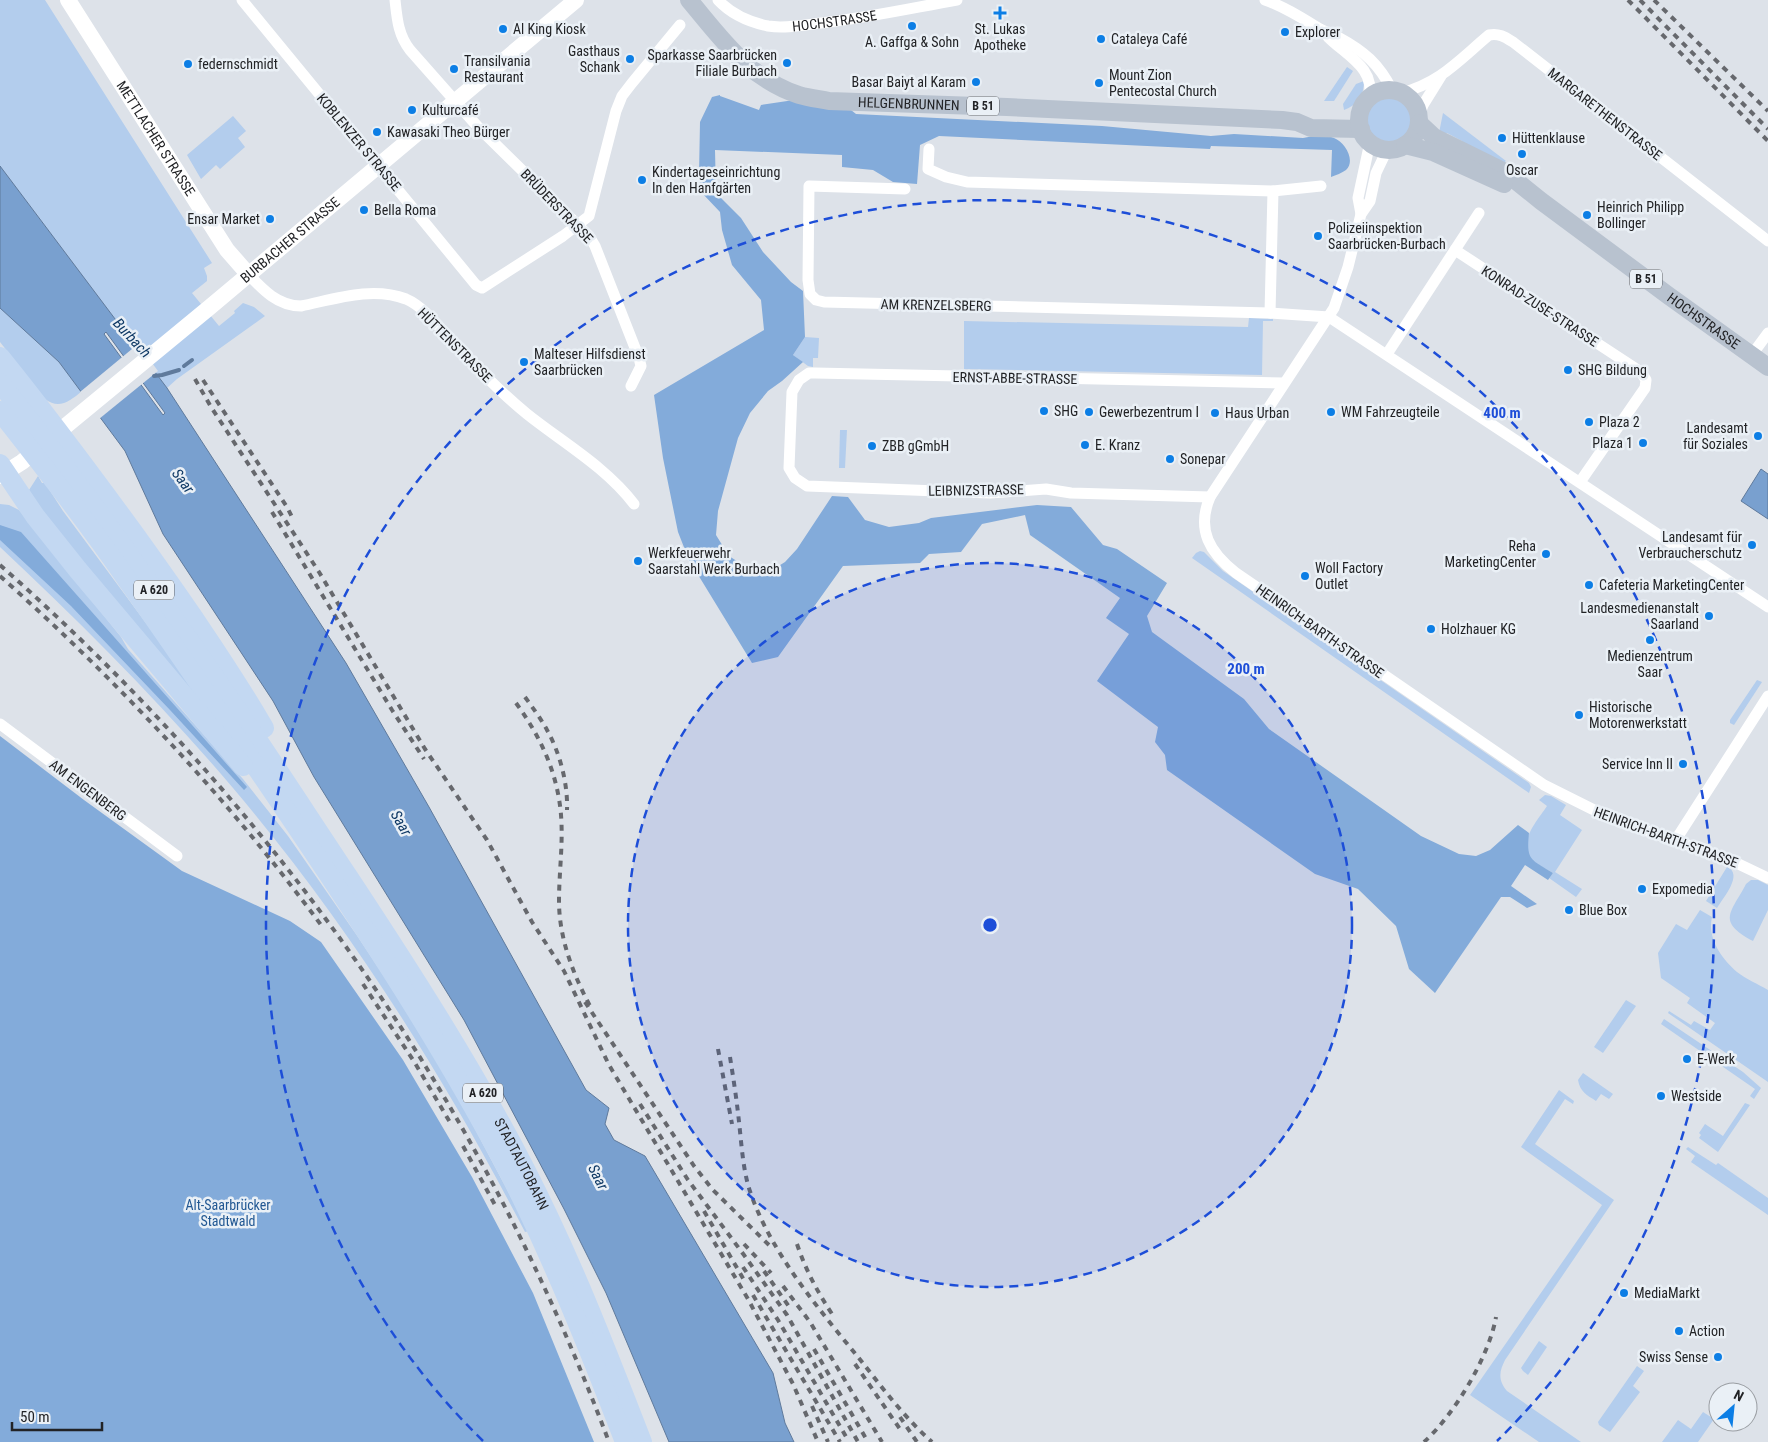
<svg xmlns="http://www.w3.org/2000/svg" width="1768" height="1442" font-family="'Roboto Condensed',sans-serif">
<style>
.green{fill:#b3cded}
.forest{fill:#83abda}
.water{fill:#79a0cf;stroke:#5f7a9c;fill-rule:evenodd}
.pier{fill:#dde2e9}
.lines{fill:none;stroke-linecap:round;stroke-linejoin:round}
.stream{stroke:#5f7a9c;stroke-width:4}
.street{stroke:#fff;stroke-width:11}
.secondary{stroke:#fff;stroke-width:16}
.primary{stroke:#b8c2cf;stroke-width:18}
.highway{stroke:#c3d8f2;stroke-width:20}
.rail{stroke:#66686d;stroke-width:4;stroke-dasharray:6 6;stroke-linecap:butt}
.ring{fill:none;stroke:#1d4ed8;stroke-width:2.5;stroke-dasharray:9 6}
.poi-dot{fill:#0c7ee5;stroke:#eaf0f6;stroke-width:2}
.labels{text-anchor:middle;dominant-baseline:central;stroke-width:5;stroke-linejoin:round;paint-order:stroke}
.shield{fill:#eaf0f6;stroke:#5e6064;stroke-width:1}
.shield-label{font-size:12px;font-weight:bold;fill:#222326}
.street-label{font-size:14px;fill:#222326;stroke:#eaf0f6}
.poi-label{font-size:14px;fill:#222326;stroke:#eaf0f6;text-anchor:start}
.park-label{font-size:14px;fill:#225893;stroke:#eaf0f6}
.water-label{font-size:15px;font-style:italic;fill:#0f3965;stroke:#eaf0f6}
.centre{fill:#1d4ed8;stroke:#eaf0f6;stroke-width:2.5}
.ring-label{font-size:15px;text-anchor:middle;font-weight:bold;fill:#1d4ed8;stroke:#eaf0f6;stroke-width:5;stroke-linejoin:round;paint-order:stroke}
</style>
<rect width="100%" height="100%" fill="#dde2e9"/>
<g class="green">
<path d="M 0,0 L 45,0 L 212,263 L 204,268 L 207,276 L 207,281 L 192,293 L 219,326 L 235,313 L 234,311 L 243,303 L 254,307 L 265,316 L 177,379 L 167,388 L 0,166 Z"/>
<path d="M 1347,67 L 1353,71 L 1334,101 L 1324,101 Z"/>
<path d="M 1364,81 C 1364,96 1357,105 1344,110 L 1343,104 L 1356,84 Z"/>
<circle cx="1389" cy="120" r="24"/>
<path d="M 1443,113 L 1506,161 L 1502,164 L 1462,144 L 1462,141 L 1447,133 L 1443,135 L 1439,133 Z"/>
<path d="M 233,116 L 246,131 L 238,138 L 245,147 L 220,169 L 216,165 L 201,179 L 187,155 Z"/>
<path d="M 0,308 L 59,362 L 82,391 C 70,401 59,410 45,399 L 0,342 Z"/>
<path d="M 1249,318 L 1273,319 L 1273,321 L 1263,321 L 1262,375 L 964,369 L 964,321 L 1248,327 Z"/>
<path d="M 805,337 L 819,338 L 818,358 L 813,358 L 813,367 L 808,366 L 793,355 Z"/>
<path d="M 840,430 L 847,430 L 845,468 L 839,468 Z"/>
<path d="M 38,476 L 42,483 L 45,483 L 63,511 L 197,692 L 194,694 L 146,641 L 35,501 L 29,490 Z"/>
<path d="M 0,504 L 9,505 L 19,510 L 121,637 L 128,649 L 243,779 L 288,836 L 358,937 L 412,1019 L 458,1097 L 529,1231 L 525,1232 C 443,1074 348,924 233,788 C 161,703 81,623 0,547 Z"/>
<path d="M 1200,551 L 1204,552 L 1223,571 L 1529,783 L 1531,787 L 1529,793 L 1192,558 L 1196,553 Z"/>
<path d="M 1757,680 L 1762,682 L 1734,725 L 1730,723 L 1730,720 Z"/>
<path d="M 1545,795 L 1551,796 L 1566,805 L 1560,815 L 1582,830 L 1555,872 L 1582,889 L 1576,897 L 1549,878 L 1553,873 C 1546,869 1538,865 1532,860 C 1516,843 1538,820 1547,806 L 1539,800 Z"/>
<path d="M 1727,867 C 1744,874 1723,898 1717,908 L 1706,901 Z"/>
<path d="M 1751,880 L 1758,880 L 1768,885 L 1768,910 L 1753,941 C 1716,921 1731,913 1746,884 Z"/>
<path d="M 1700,910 L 1712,917 C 1707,938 1721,958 1737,972 C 1746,979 1758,984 1768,990 L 1768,1082 L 1668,1013 L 1669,1011 L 1691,1025 L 1694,1021 L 1710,1030 L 1715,1023 L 1687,1003 L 1690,998 L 1661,978 L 1658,953 L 1676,924 L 1687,930 Z"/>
<path d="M 1626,1000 L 1636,1006 L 1603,1053 L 1594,1047 Z"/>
<path d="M 1664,1019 L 1743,1072 L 1761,1088 L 1754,1099 L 1750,1096 L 1755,1089 L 1661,1024 Z"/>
<path d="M 1583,1073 L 1613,1094 L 1609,1099 L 1601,1094 L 1596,1101 C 1587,1095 1580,1092 1578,1080 Z"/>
<path d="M 1559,1090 L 1574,1101 L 1573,1104 L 1565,1099 L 1535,1144 L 1614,1200 L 1505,1360 C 1499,1372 1498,1380 1507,1391 L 1581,1442 L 1539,1442 L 1470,1395 L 1602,1205 L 1521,1147 Z"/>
<path d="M 1745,1103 L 1750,1105 L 1718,1152 L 1699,1138 L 1701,1135 L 1699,1133 L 1705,1124 L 1723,1136 Z"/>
<path d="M 1688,1147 L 1716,1165 L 1718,1163 L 1768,1198 L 1768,1215 L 1691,1162 L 1695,1156 L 1686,1149 Z"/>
<path d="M 1539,1341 L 1547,1347 L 1528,1375 L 1523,1371 L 1521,1368 Z"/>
<path d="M 1637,1366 L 1644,1371 L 1633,1386 L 1640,1392 L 1610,1432 L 1599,1425 L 1598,1422 Z"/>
<path d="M 1703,1412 L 1714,1419 L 1698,1442 L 1662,1442 L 1678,1420 L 1691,1429 Z"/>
</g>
<g class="forest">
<path d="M 720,95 L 720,96 L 759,110 L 761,105 L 794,100 L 851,110 L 856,114 L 1102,126 L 1211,136 L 1234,134 L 1303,138 C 1312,136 1325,134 1334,138 C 1345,142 1356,161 1346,170 C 1342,173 1336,175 1331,177 L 1332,150 L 1211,146 L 1210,149 L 939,136 L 920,145 L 917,184 L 893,182 L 873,170 L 842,167 L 842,155 L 715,150 L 716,193 L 741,218 L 763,252 L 791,282 L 803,291 L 805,337 L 793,355 L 803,362 L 782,381 L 768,391 L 750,413 L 738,438 L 718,511 L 716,535 L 729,556 L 749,569 L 769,572 L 785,562 L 797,549 L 832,496 L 848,497 L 865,520 L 889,527 L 919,523 L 931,518 L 1037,505 L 1071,507 L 1103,545 L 1117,549 L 1167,583 L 1147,616 L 1152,632 L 1244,699 L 1269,729 L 1421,836 L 1459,854 L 1476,856 L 1490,850 L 1518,825 L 1529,833 C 1526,861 1531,859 1553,873 L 1548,880 L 1525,865 L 1511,886 L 1537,904 L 1527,908 L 1510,897 L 1501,897 L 1435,993 L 1409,969 L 1396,926 L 1358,889 L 1315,874 L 1167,770 L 1165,755 L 1155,742 L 1158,727 L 1097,681 L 1129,634 L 1106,618 L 1120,598 L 1030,535 L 1025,515 L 982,524 L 961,552 L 929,554 L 920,563 L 843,566 L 778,657 L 752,663 L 689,560 L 678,532 L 663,458 L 654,395 L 764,330 L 761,300 L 732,265 L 722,230 L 720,212 L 702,193 L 699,175 L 700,122 L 712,97 Z"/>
<path d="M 0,525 L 21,532 L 247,787 L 244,790 L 170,710 L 71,606 L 0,540 Z"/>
<path d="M 0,736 L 84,800 L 182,871 L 290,921 L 321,942 L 403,1060 L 472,1177 L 533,1293 L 594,1442 L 0,1442 Z"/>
</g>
<g class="water">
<path d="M 0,166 L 167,388 L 346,663 L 429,807 L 586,1090 L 609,1108 L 605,1124 L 614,1140 L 645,1156 L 773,1373 L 785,1423 L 794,1442 L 669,1442 L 606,1293 L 564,1209 L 464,1020 L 314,777 L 273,701 L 163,534 L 125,451 L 59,362 L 0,308 ZM 106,332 L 165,413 L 163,415 L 104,334 Z"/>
<path d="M 1761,469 L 1768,474 L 1768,519 L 1741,501 Z"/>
</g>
<path class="pier" d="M 138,344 L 158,371 L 99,419 L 80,392 Z"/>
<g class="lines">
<g class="stream">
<path d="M 184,366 L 192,360"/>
<path d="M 154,376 L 162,375 L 179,370"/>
</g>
<g class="street">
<path d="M 242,0 L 476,285 L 482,288 L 563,236 L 589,216 L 616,111 L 622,96 L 632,83 L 680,25"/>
<path d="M 395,0 C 397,18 398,35 410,50 L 478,127 L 589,236 L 595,246 L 639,358 L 641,366 L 631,386"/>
<path id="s1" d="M 718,0 C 731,14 749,22 768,26 C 785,29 804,25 821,23 C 866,18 912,8 957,0"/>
<path d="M 1265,0 C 1285,7 1302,18 1320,29 C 1326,32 1332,34 1338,37 C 1364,51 1379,64 1392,90"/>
<path d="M 1328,37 C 1347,56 1376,68 1369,99"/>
<path d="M 1401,93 C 1440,83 1459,60 1489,35 C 1499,33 1505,37 1513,42 L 1768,241"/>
<path d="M 1419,116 L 1423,105 L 1441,76"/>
<path d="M 929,149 L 928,169 L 946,177 L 967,182 L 1273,191 L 1321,186"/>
<path d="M 1387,150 L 1376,173 L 1370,201 L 1361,214 L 1348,267 L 1334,308 L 1210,497 C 1196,530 1210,553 1236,573 L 1544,785 L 1610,818 L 1728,859 L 1768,878"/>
<path d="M 905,189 L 809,186 L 808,280 L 810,294 L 816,300 L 824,302 L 1270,313 L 1329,317 L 1768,607"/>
<path d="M 1361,214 L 1358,198 L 1370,142"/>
<path d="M 1455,250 L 1641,372 L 1646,380 L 1645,388 L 1580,482"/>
<path d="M 248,274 C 263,290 278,306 301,306 C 335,299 372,286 406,299 C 425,307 442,331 456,345 C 478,369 501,393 527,414 C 562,442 606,467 634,504"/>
<path d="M 1270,313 L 1273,191"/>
<path d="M 1387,354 L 1479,213"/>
<path d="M 1751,356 L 1768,333"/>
<path d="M 1210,497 L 1071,493 L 1046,489 L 990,493 L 807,486 L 795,478 L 789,468 L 792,392 L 799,380 L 809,373 L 815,373 L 1284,383"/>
<path d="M 0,724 L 177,856"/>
<path d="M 1675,841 L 1768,696"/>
</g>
<g class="secondary">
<path id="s2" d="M 68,0 L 227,250 L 248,274"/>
<path id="s3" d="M 0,476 L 22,462 L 210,307 L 576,0"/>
</g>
<g class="primary">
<path id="s4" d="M 689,0 C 721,38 749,79 799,95 C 809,98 819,99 829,101 L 1007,107 L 1282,120 L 1297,122 L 1311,128 L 1361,129"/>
<circle cx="1389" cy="120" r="30"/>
<path id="s5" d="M 1419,123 L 1434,137 L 1505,172 L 1541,201 L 1669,296 L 1768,367"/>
<path d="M 1405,145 L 1433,152 L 1504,184"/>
</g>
<g class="highway">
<path d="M 0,357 C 46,414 90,473 133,532 C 179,596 224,660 264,728"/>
<path id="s6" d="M 0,383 C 86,491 164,604 242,717 C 278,770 313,824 349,878 C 411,972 472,1067 524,1167 C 570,1256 606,1349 642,1442"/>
<path d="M 0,411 C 44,467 88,523 128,581 C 173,644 216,708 259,771 C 348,902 437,1034 510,1174 C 554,1261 590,1351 625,1442"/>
<path d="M 0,464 L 35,516 L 78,570 L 243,766"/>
</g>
<g class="rail">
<path d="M 1628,0 L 1768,141"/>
<path d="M 1640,0 L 1768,129"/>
<path d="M 1654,0 L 1768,111"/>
<path d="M 195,379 L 211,407 L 319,572 L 425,749 L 487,840 L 532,922 L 564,971 L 609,1065 L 748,1299 L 793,1384 L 818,1442"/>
<path d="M 203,380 L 287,507 L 294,521"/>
<path d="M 272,512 L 392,710 L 424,759"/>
<path d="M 0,565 C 195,737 362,941 486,1171 C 533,1258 574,1349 609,1442"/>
<path d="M 0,576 C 120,683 229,800 324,929"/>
<path d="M 525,697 C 533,708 541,719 547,730 C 560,753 568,784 567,810"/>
<path d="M 516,703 C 537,732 553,763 559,799 C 565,833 559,867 559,901 C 559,938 573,974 590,1006"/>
<path d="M 363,984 L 415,1063 L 451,1124"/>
<path d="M 585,1002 L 694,1166 L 713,1190 L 772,1248"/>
<path d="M 718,1049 L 732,1124"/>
<path d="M 730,1057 C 733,1076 736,1095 738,1113 C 741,1137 742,1162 748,1185 C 768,1251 820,1310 862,1362 C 884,1390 906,1419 932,1442"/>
<path d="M 640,1104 L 688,1180 L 744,1255 L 787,1315 L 858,1442"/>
<path d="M 463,1146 L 495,1205"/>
<path d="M 704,1211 L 744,1280"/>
<path d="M 744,1244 L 771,1273"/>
<path d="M 797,1244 C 806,1271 818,1293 834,1317"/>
<path d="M 743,1267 L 778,1320 L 848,1440"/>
<path d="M 764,1271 L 790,1308"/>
<path d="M 783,1286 L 810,1322 L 882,1442"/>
<path d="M 753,1295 L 840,1442"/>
<path d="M 814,1349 L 868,1442"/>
<path d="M 855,1364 L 902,1432"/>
<path d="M 812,1406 L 828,1442"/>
<path d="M 900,1417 L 917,1442"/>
<path d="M 1424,1442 C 1454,1415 1489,1357 1496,1317"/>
</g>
</g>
<circle cx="990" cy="925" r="362" fill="#1d4ed8" fill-opacity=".12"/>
<g class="ring">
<circle cx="990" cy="925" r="362"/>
<path d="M483 1441A724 724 0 1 1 1497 1441"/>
</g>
<g class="poi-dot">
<path d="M997.5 5.5h5v5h5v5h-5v5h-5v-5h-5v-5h5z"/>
<circle cx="912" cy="26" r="5"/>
<circle cx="503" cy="29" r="5"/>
<circle cx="1285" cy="32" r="5"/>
<circle cx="1101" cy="39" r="5"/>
<circle cx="630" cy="59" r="5"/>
<circle cx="787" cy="63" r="5"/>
<circle cx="188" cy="64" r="5"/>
<circle cx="454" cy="69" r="5"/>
<circle cx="976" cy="82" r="5"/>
<circle cx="1099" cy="83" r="5"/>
<circle cx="412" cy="110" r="5"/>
<circle cx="377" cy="132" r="5"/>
<circle cx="1502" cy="138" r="5"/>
<circle cx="1522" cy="154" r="5"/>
<circle cx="642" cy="180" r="5"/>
<circle cx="364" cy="210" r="5"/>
<circle cx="1587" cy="215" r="5"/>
<circle cx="270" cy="219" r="5"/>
<circle cx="1318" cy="236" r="5"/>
<circle cx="524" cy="362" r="5"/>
<circle cx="1568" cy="370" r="5"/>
<circle cx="1044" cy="411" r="5"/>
<circle cx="1089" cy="412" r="5"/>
<circle cx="1331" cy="412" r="5"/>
<circle cx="1215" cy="413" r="5"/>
<circle cx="1589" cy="422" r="5"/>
<circle cx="1758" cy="436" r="5"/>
<circle cx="1643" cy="443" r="5"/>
<circle cx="1085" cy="445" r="5"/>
<circle cx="872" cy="446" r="5"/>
<circle cx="1170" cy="459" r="5"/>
<circle cx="1752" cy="545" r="5"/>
<circle cx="1546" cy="554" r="5"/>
<circle cx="638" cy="561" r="5"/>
<circle cx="1305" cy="576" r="5"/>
<circle cx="1589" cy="585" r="5"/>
<circle cx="1709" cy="616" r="5"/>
<circle cx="1431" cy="629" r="5"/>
<circle cx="1650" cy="640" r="5"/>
<circle cx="1579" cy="715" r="5"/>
<circle cx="1683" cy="764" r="5"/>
<circle cx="1642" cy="889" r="5"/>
<circle cx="1569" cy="910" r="5"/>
<circle cx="1687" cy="1059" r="5"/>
<circle cx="1661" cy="1096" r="5"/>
<circle cx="1624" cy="1293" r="5"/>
<circle cx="1679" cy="1331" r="5"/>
<circle cx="1718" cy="1357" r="5"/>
</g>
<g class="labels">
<g class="shield">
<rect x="967" y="96.5" width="32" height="19" rx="4"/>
<rect x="1630" y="269.5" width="32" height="19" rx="4"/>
<rect x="134" y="580.5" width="40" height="19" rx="4"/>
<rect x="463" y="1083.5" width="40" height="19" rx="4"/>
</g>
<g class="shield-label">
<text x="983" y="106">B 51</text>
<text x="1646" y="279">B 51</text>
<text x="154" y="590">A 620</text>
<text x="483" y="1093">A 620</text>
</g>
<g class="street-label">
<text stroke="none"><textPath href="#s1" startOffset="124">HOCHSTRASSE</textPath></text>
<text stroke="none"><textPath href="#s4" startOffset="258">HELGENBRUNNEN</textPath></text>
<text transform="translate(1605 114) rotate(38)">MARGARETHENSTRASSE</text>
<text stroke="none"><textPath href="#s2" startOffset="164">METTLACHER STRASSE</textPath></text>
<text transform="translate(359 142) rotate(50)">KOBLENZER STRASSE</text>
<text transform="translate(557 206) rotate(46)">BRÜDERSTRASSE</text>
<text stroke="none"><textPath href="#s3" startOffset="374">BURBACHER STRASSE</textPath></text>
<text transform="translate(936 305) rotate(1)">AM KRENZELSBERG</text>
<text transform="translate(1540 306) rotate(33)">KONRAD-ZUSE-STRASSE</text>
<text stroke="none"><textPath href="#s5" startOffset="348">HOCHSTRASSE</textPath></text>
<text transform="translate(455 345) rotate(45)">HÜTTENSTRASSE</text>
<text transform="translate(1015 378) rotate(1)">ERNST-ABBE-STRASSE</text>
<text transform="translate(976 490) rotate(-1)">LEIBNIZSTRASSE</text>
<text transform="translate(1320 631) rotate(35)">HEINRICH-BARTH-STRASSE</text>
<text transform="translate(88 790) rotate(37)">AM ENGENBERG</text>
<text transform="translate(1666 837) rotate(20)">HEINRICH-BARTH-STRASSE</text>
<text stroke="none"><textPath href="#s6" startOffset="940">STADTAUTOBAHN</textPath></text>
</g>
<g class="poi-label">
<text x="513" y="29">Al King Kiosk</text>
<text x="1000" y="29" text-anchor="middle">St. Lukas<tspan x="1000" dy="16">Apotheke</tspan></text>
<text x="1295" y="32">Explorer</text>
<text x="1111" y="39">Cataleya Café</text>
<text x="912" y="42" text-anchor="middle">A. Gaffga &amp; Sohn</text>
<text x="620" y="51" text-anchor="end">Gasthaus<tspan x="620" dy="16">Schank</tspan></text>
<text x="777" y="55" text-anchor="end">Sparkasse Saarbrücken<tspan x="777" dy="16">Filiale Burbach</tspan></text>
<text x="464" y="61">Transilvania<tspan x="464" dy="16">Restaurant</tspan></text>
<text x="198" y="64">federnschmidt</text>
<text x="1109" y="75">Mount Zion<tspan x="1109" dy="16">Pentecostal Church</tspan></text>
<text x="966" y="82" text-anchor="end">Basar Baiyt al Karam</text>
<text x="422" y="110">Kulturcafé</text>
<text x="387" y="132">Kawasaki Theo Bürger</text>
<text x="1512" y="138">Hüttenklause</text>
<text x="1522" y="170" text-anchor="middle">Oscar</text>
<text x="652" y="172">Kindertageseinrichtung<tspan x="652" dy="16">In den Hanfgärten</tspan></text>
<text x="1597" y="207">Heinrich Philipp<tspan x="1597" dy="16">Bollinger</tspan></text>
<text x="374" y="210">Bella Roma</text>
<text x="260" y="219" text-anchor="end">Ensar Market</text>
<text x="1328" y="228">Polizeiinspektion<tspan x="1328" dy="16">Saarbrücken-Burbach</tspan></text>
<text x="534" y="354">Malteser Hilfsdienst<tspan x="534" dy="16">Saarbrücken</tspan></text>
<text x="1578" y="370">SHG Bildung</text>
<text x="1054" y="411">SHG</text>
<text x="1099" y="412">Gewerbezentrum I</text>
<text x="1341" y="412">WM Fahrzeugteile</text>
<text x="1225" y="413">Haus Urban</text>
<text x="1599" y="422">Plaza 2</text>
<text x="1748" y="428" text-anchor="end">Landesamt<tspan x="1748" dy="16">für Soziales</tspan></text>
<text x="1633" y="443" text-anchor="end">Plaza 1</text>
<text x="1095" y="445">E. Kranz</text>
<text x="882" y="446">ZBB gGmbH</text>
<text x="1180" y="459">Sonepar</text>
<text x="1742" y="537" text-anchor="end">Landesamt für<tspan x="1742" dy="16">Verbraucherschutz</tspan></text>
<text x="1536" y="546" text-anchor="end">Reha<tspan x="1536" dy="16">MarketingCenter</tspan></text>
<text x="648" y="553">Werkfeuerwehr<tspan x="648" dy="16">Saarstahl Werk Burbach</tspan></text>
<text x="1315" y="568">Woll Factory<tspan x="1315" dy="16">Outlet</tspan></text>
<text x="1599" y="585">Cafeteria MarketingCenter</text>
<text x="1699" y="608" text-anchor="end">Landesmedienanstalt<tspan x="1699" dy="16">Saarland</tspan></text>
<text x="1441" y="629">Holzhauer KG</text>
<text x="1650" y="656" text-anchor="middle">Medienzentrum<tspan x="1650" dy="16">Saar</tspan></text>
<text x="1589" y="707">Historische<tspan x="1589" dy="16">Motorenwerkstatt</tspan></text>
<text x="1673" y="764" text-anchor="end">Service Inn II</text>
<text x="1652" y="889">Expomedia</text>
<text x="1579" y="910">Blue Box</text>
<text x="1697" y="1059">E-Werk</text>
<text x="1671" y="1096">Westside</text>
<text x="1634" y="1293">MediaMarkt</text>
<text x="1689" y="1331">Action</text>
<text x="1708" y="1357" text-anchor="end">Swiss Sense</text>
</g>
<g class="park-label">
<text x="228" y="1205">Alt-Saarbrücker<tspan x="228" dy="16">Stadtwald</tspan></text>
</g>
<g class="water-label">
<text transform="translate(132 338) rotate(47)">Burbach</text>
<text transform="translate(183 481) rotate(54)">Saar</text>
<text transform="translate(401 823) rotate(60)">Saar</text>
<text transform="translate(598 1177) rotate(63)">Saar</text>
</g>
</g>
<circle cx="990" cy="925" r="8" class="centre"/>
<g class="ring-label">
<text x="1502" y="418">400 m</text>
<text x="1246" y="674">200 m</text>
</g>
<g transform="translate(1733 1407) rotate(27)"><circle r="24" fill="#eaf0f6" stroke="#9a9ea3"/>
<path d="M0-4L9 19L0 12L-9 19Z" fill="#0c7ee5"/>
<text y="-8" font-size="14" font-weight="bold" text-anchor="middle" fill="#222326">N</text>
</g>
<path d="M12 1422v8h90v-8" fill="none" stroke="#222326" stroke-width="2.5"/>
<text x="20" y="1422" font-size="15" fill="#222326" stroke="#eaf0f6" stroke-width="4" paint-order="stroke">50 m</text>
</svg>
